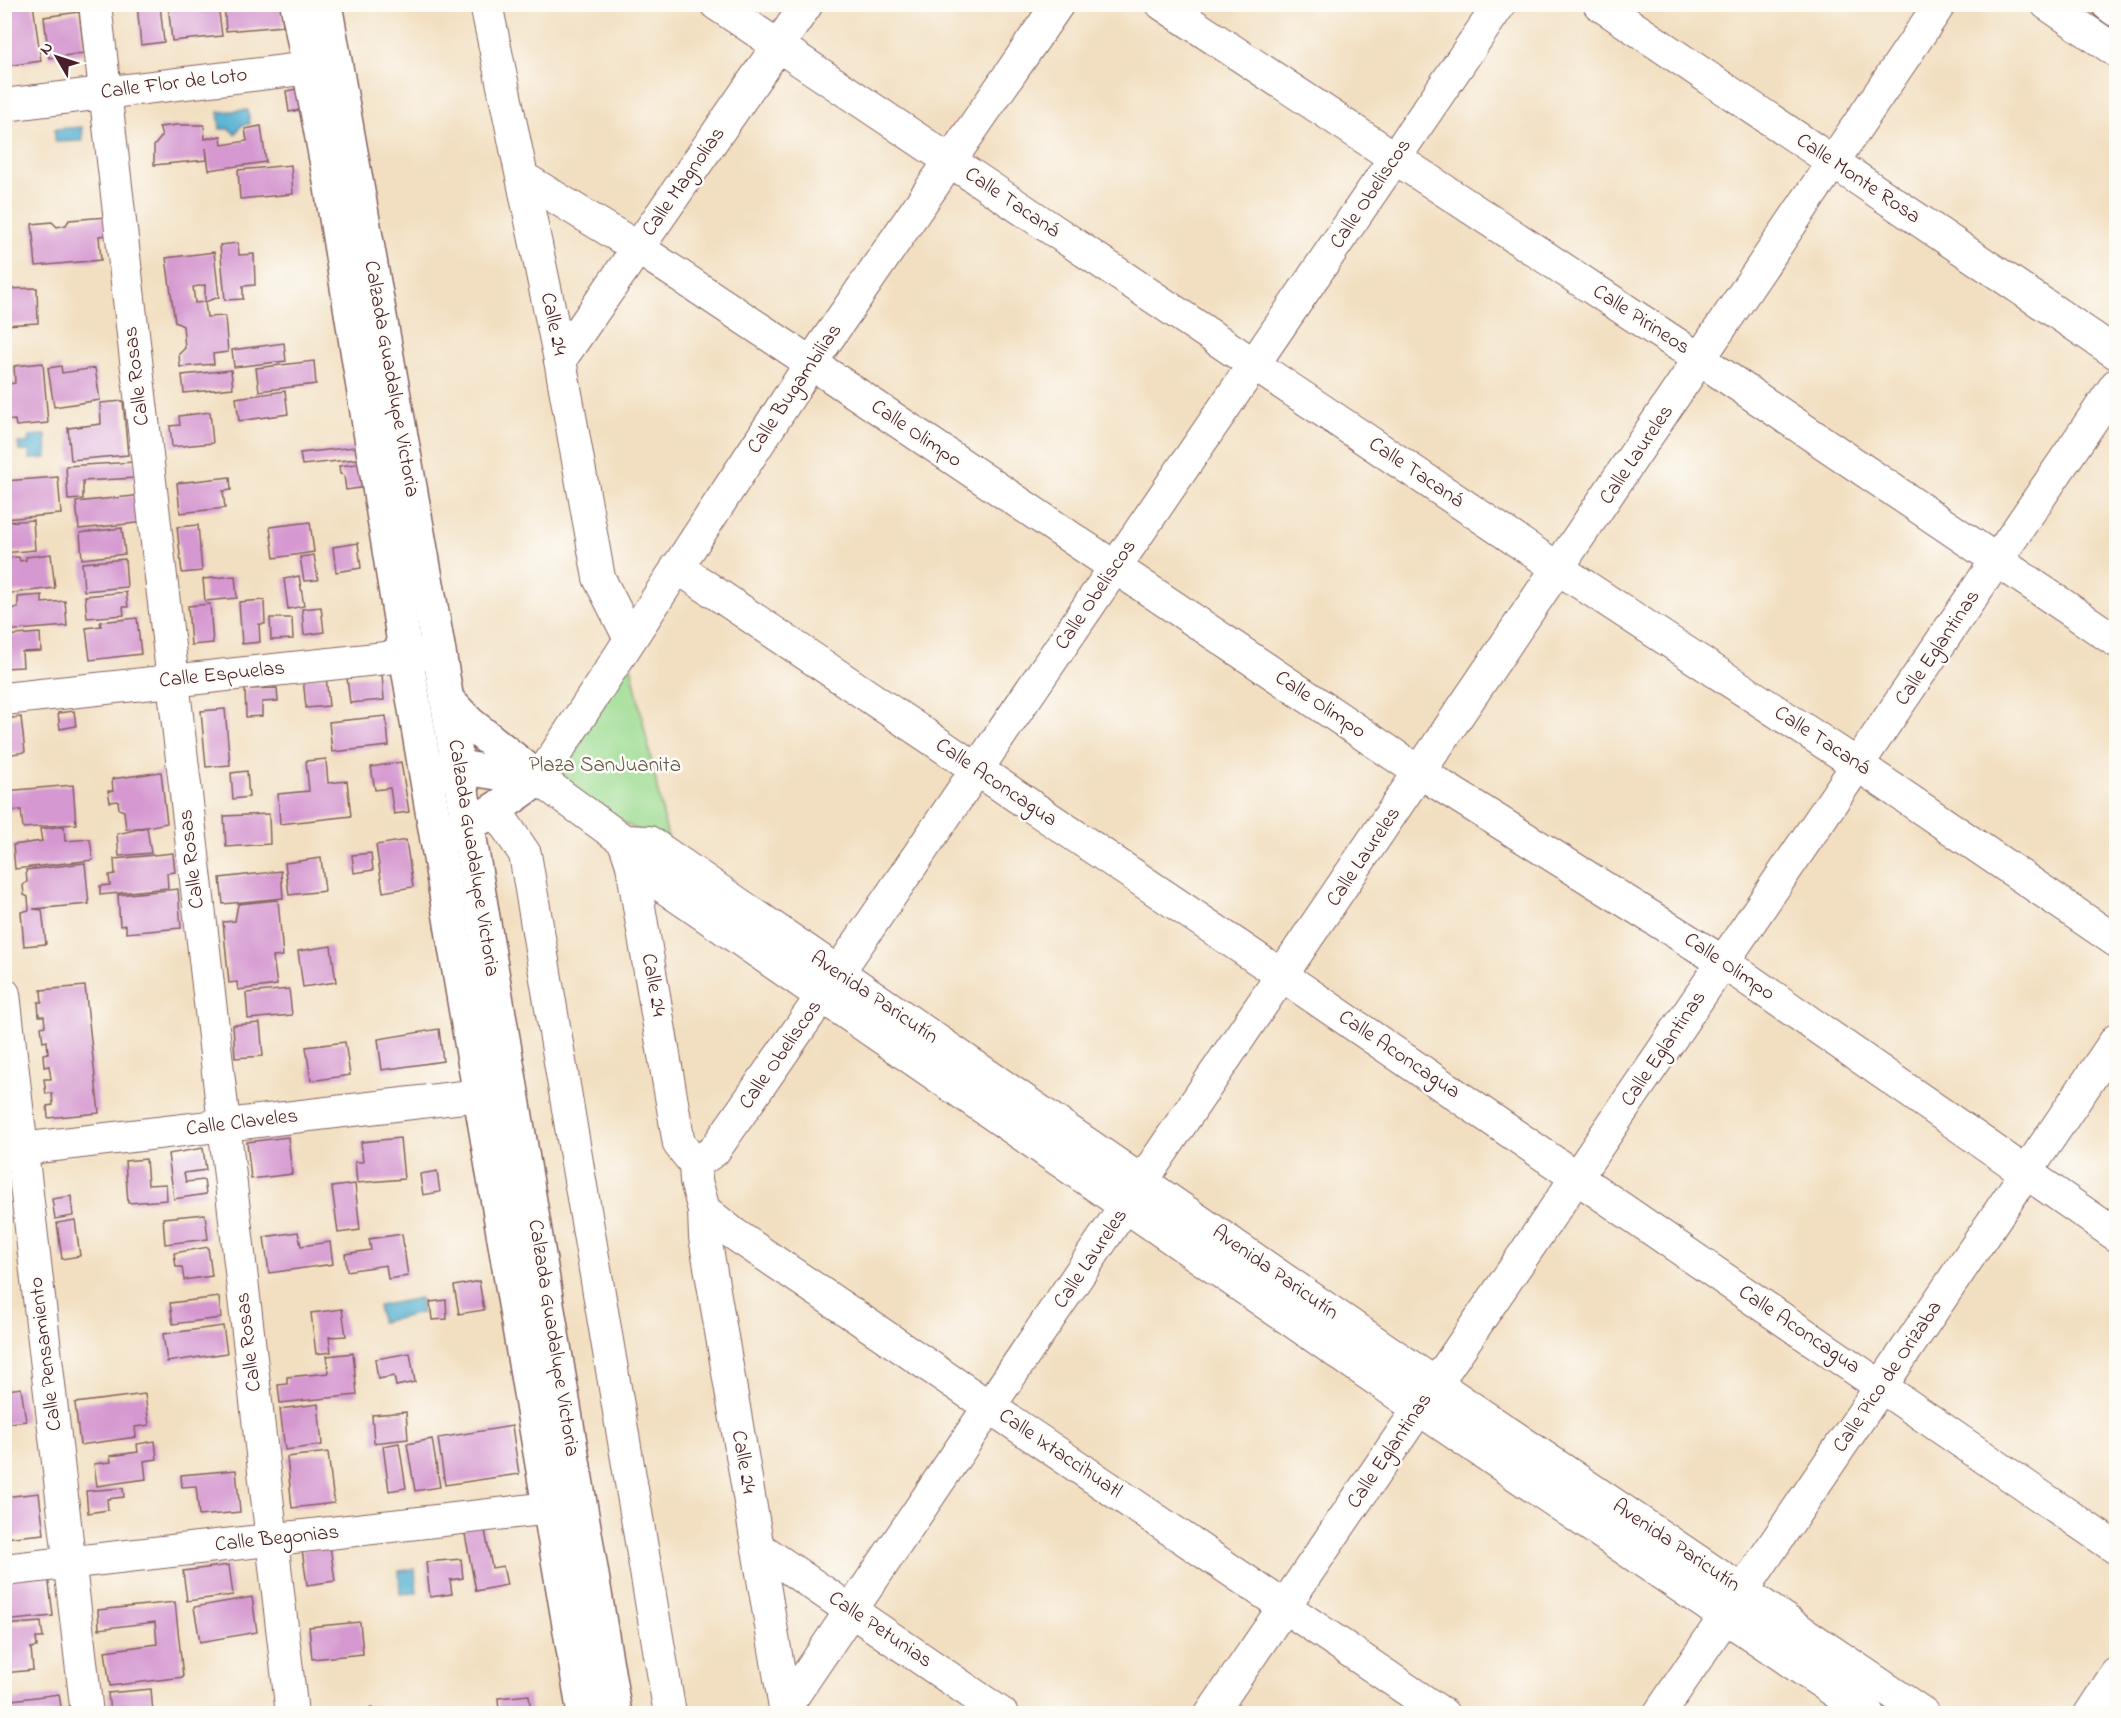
<svg xmlns="http://www.w3.org/2000/svg" width="2121" height="1718" font-family="'Indie Flower',sans-serif">
<style>
.green{fill:#9cdb91;stroke:#737d5e;stroke-width:1.5}
.water{fill:#51afd0;stroke:#4e677e;stroke-width:1.5}
.building{fill:#d598d0}
.lines{fill:none;stroke-linecap:round;stroke-linejoin:round}
.minor-casing{stroke:#856260;stroke-width:34}
.primary-casing{stroke:#856260;stroke-width:36}
.trunk-casing{stroke:#856260;stroke-width:36}
.minor{stroke:#fff;stroke-width:32}
.primary{stroke:#fff;stroke-width:33}
.trunk{stroke:#fff;stroke-width:33}
.labels{text-anchor:middle;dominant-baseline:central;stroke-width:5;stroke-linejoin:round;paint-order:stroke}
.street-label{font-size:21px;fill:#4a1f2b;stroke:#fdfcf7}
.park-label{font-size:21px;fill:#63574a;stroke:#fdfcf7}
</style>
<rect width="100%" height="100%" fill="#fdfcf7"/>
<filter id="ink" filterUnits="userSpaceOnUse"><feTurbulence type="fractalNoise" baseFrequency=".0167" numOctaves="2"/><feDisplacementMap in="SourceGraphic" scale="12" xChannelSelector="R" yChannelSelector="G"/><feConvolveMatrix kernelMatrix="1 2 1 2 8 2 1 2 1" color-interpolation-filters="sRGB"/></filter>
<filter id="wash" filterUnits="userSpaceOnUse"><feTurbulence type="fractalNoise" baseFrequency=".008" numOctaves="4" result="noise"/><feDisplacementMap in="SourceGraphic" scale="24" xChannelSelector="R" yChannelSelector="G"/><feGaussianBlur stdDeviation="1.35" result="paint"/><feColorMatrix in="noise" values="0 0 0 0 0 0 0 0 0 0 0 0 0 0 0 0 0 1.4 0 .05"/><feComposite in="paint" operator="in"/></filter>
<g filter="url(#wash)">
<rect width="100%" height="100%" fill="#f2dfc1"/>
<path class="green" d="M 628,652 L 670,848 L 542,778 Z"/>
<g class="water">
<path d="M 248,110 L 250,124 L 242,125 L 235,134 L 229,129 L 220,129 L 218,112 Z"/>
<path d="M 82,127 L 83,141 L 55,142 L 55,129 Z"/>
<path d="M 46,435 L 47,458 L 30,459 L 29,451 L 19,451 L 18,443 L 28,443 L 29,436 Z"/>
<path d="M 420,1298 L 422,1313 L 381,1322 L 378,1306 Z"/>
<path d="M 415,1569 L 417,1593 L 400,1594 L 399,1571 Z"/>
</g>
<g id="blocks">
<g class="building">
<path d="M 33,4 L 41,61 L 7,66 L 4,6 Z"/>
<path d="M 168,4 L 218,4 L 222,36 L 172,41 Z"/>
<path d="M 224,4 L 244,4 L 244,7 L 281,4 L 283,26 L 226,31 Z"/>
<path d="M 137,5 L 160,5 L 164,42 L 141,45 Z"/>
<path d="M 79,12 L 84,53 L 49,58 L 44,17 Z"/>
<path d="M 307,87 L 310,108 L 289,112 L 286,91 Z"/>
<path d="M 177,125 L 204,125 L 205,139 L 221,136 L 222,145 L 247,141 L 245,129 L 261,126 L 266,162 L 209,170 L 206,148 L 207,160 L 154,165 L 154,146 L 162,136 L 159,127 Z"/>
<path d="M 291,165 L 293,194 L 240,199 L 238,170 Z"/>
<path d="M 107,217 L 108,235 L 99,236 L 101,260 L 36,266 L 32,224 L 52,222 L 57,227 L 66,225 L 69,220 Z"/>
<path d="M 238,243 L 239,255 L 254,254 L 255,285 L 243,286 L 243,299 L 225,300 L 220,245 Z"/>
<path d="M 214,252 L 219,297 L 205,302 L 205,285 L 193,287 L 195,303 L 205,302 L 207,317 L 225,316 L 228,352 L 213,354 L 214,364 L 180,367 L 179,354 L 185,348 L 183,326 L 175,322 L 166,258 Z"/>
<path d="M 37,288 L 38,323 L 4,325 L 4,289 Z"/>
<path d="M 284,343 L 286,361 L 234,367 L 232,350 Z"/>
<path d="M 314,361 L 316,384 L 259,391 L 256,368 Z"/>
<path d="M 43,363 L 48,423 L 16,426 L 15,420 L 4,421 L 4,385 L 15,383 L 14,366 Z"/>
<path d="M 61,366 L 62,373 L 95,368 L 100,400 L 54,407 L 48,368 Z"/>
<path d="M 231,370 L 233,388 L 184,393 L 182,375 Z"/>
<path d="M 285,391 L 288,414 L 239,421 L 236,398 Z"/>
<path d="M 123,401 L 128,455 L 71,460 L 68,428 L 101,424 L 100,403 Z"/>
<path d="M 210,412 L 213,443 L 172,447 L 170,426 L 180,425 L 179,416 Z"/>
<path d="M 364,446 L 365,458 L 302,465 L 300,453 Z"/>
<path d="M 135,462 L 136,478 L 83,481 L 83,499 L 68,500 L 66,466 Z"/>
<path d="M 365,463 L 367,487 L 346,490 L 344,475 L 340,474 L 339,466 Z"/>
<path d="M 58,477 L 61,514 L 4,519 L 4,481 Z"/>
<path d="M 230,477 L 231,490 L 223,491 L 225,508 L 180,513 L 177,483 Z"/>
<path d="M 143,495 L 146,522 L 79,529 L 76,502 Z"/>
<path d="M 33,520 L 35,550 L 4,553 L 4,522 Z"/>
<path d="M 310,522 L 314,552 L 274,558 L 270,527 Z"/>
<path d="M 198,525 L 202,571 L 182,573 L 177,527 Z"/>
<path d="M 122,528 L 125,554 L 82,559 L 80,533 Z"/>
<path d="M 358,543 L 361,568 L 336,572 L 333,547 Z"/>
<path d="M 51,554 L 55,588 L 4,594 L 4,558 L 19,557 L 20,561 L 26,560 L 26,557 Z"/>
<path d="M 314,555 L 318,580 L 304,581 L 300,557 Z"/>
<path d="M 125,559 L 127,587 L 84,591 L 82,563 Z"/>
<path d="M 235,576 L 237,598 L 205,601 L 203,579 Z"/>
<path d="M 299,576 L 304,606 L 288,609 L 284,579 Z"/>
<path d="M 126,592 L 128,607 L 123,607 L 124,615 L 87,618 L 85,596 Z"/>
<path d="M 42,595 L 42,603 L 65,601 L 67,626 L 4,631 L 4,625 L 12,625 L 11,608 L 18,608 L 18,597 Z"/>
<path d="M 264,600 L 265,624 L 259,624 L 260,642 L 242,644 L 239,602 Z"/>
<path d="M 210,604 L 213,643 L 191,645 L 188,606 Z"/>
<path d="M 321,607 L 324,632 L 304,635 L 302,609 Z"/>
<path d="M 137,618 L 141,654 L 90,660 L 86,628 L 101,626 L 100,622 Z"/>
<path d="M 270,618 L 292,618 L 293,639 L 271,640 Z"/>
<path d="M 40,633 L 41,651 L 22,652 L 23,667 L 4,668 L 4,636 Z"/>
<path d="M 382,674 L 384,700 L 350,703 L 347,678 Z"/>
<path d="M 326,676 L 329,706 L 306,708 L 303,678 Z"/>
<path d="M 277,688 L 278,701 L 262,702 L 262,716 L 246,717 L 245,689 Z"/>
<path d="M 225,709 L 230,765 L 206,767 L 201,711 Z"/>
<path d="M 74,711 L 76,726 L 60,729 L 58,713 Z"/>
<path d="M 386,716 L 389,746 L 332,752 L 329,722 Z"/>
<path d="M 21,717 L 25,752 L 7,755 L 4,719 Z"/>
<path d="M 326,759 L 328,783 L 347,781 L 351,816 L 280,824 L 278,794 L 309,791 L 306,761 Z"/>
<path d="M 401,762 L 409,812 L 394,814 L 390,788 L 375,790 L 371,767 Z"/>
<path d="M 247,771 L 249,797 L 233,799 L 231,773 Z"/>
<path d="M 161,772 L 167,823 L 147,827 L 151,853 L 119,856 L 117,834 L 147,827 L 126,829 L 124,811 L 119,809 L 118,801 L 110,802 L 108,791 L 113,791 L 112,779 Z"/>
<path d="M 73,785 L 76,824 L 23,828 L 21,810 L 7,811 L 5,791 Z"/>
<path d="M 269,814 L 270,844 L 226,847 L 224,816 Z"/>
<path d="M 64,826 L 65,841 L 90,839 L 93,860 L 15,869 L 13,845 L 42,841 L 40,829 Z"/>
<path d="M 406,840 L 413,887 L 383,892 L 376,845 Z"/>
<path d="M 173,853 L 175,872 L 167,873 L 168,888 L 100,895 L 100,886 L 110,885 L 109,875 L 115,874 L 114,859 Z"/>
<path d="M 371,853 L 373,870 L 354,873 L 352,855 Z"/>
<path d="M 321,858 L 325,891 L 289,895 L 285,863 Z"/>
<path d="M 85,863 L 89,904 L 33,909 L 42,910 L 46,944 L 24,946 L 21,912 L 29,910 L 28,897 L 24,895 L 23,885 L 27,882 L 26,870 Z"/>
<path d="M 281,871 L 283,898 L 223,904 L 220,878 Z"/>
<path d="M 178,889 L 181,928 L 126,933 L 126,925 L 120,926 L 118,895 Z"/>
<path d="M 278,900 L 283,956 L 273,957 L 277,985 L 238,990 L 237,982 L 229,983 L 223,922 L 235,921 L 238,904 Z"/>
<path d="M 331,946 L 336,982 L 303,987 L 298,951 Z"/>
<path d="M 85,986 L 99,1113 L 48,1118 L 47,1106 L 53,1105 L 52,1093 L 46,1094 L 44,1079 L 51,1079 L 49,1066 L 44,1067 L 43,1054 L 48,1053 L 47,1041 L 43,1042 L 41,1027 L 45,1026 L 44,1016 L 39,1016 L 38,1002 L 42,1002 L 41,990 Z"/>
<path d="M 289,989 L 292,1015 L 248,1019 L 246,993 Z"/>
<path d="M 260,1023 L 263,1056 L 235,1058 L 233,1025 Z"/>
<path d="M 439,1029 L 443,1061 L 382,1070 L 378,1039 Z"/>
<path d="M 345,1042 L 350,1075 L 311,1081 L 306,1047 Z"/>
<path d="M 288,1137 L 292,1174 L 251,1179 L 247,1142 Z"/>
<path d="M 400,1138 L 404,1179 L 357,1183 L 355,1162 L 363,1162 L 361,1142 Z"/>
<path d="M 203,1148 L 206,1170 L 184,1173 L 186,1182 L 204,1180 L 206,1194 L 174,1199 L 168,1154 Z"/>
<path d="M 146,1159 L 148,1185 L 166,1184 L 167,1200 L 128,1203 L 125,1161 Z"/>
<path d="M 437,1171 L 440,1192 L 423,1195 L 420,1174 Z"/>
<path d="M 355,1184 L 360,1230 L 338,1233 L 332,1187 Z"/>
<path d="M 71,1196 L 73,1216 L 55,1219 L 52,1199 Z"/>
<path d="M 205,1214 L 208,1239 L 165,1244 L 163,1218 Z"/>
<path d="M 75,1220 L 80,1256 L 62,1259 L 57,1223 Z"/>
<path d="M 298,1232 L 301,1246 L 330,1242 L 333,1264 L 269,1273 L 264,1237 Z"/>
<path d="M 402,1234 L 408,1276 L 388,1279 L 386,1265 L 347,1271 L 345,1254 L 371,1250 L 369,1239 Z"/>
<path d="M 208,1247 L 212,1276 L 184,1280 L 182,1267 L 176,1267 L 174,1253 Z"/>
<path d="M 479,1281 L 484,1310 L 459,1314 L 454,1286 Z"/>
<path d="M 219,1297 L 221,1318 L 173,1324 L 170,1303 Z"/>
<path d="M 446,1300 L 447,1319 L 432,1320 L 430,1302 Z"/>
<path d="M 342,1309 L 346,1336 L 329,1337 L 331,1352 L 316,1354 L 311,1313 Z"/>
<path d="M 223,1326 L 227,1353 L 167,1362 L 163,1334 Z"/>
<path d="M 353,1353 L 357,1395 L 280,1403 L 278,1385 L 287,1384 L 287,1377 L 329,1373 L 327,1356 Z"/>
<path d="M 410,1353 L 415,1382 L 396,1386 L 394,1376 L 378,1379 L 375,1359 Z"/>
<path d="M 4,1382 L 8,1390 L 21,1388 L 26,1421 L 4,1424 Z"/>
<path d="M 145,1394 L 149,1425 L 135,1427 L 136,1437 L 80,1445 L 75,1403 Z"/>
<path d="M 318,1404 L 322,1445 L 285,1450 L 280,1409 Z"/>
<path d="M 406,1412 L 408,1439 L 374,1443 L 372,1415 Z"/>
<path d="M 512,1426 L 519,1474 L 445,1485 L 438,1438 Z"/>
<path d="M 432,1439 L 440,1487 L 415,1491 L 407,1444 Z"/>
<path d="M 155,1441 L 157,1459 L 144,1461 L 146,1479 L 97,1486 L 94,1464 L 111,1462 L 110,1456 L 138,1452 L 137,1444 Z"/>
<path d="M 399,1443 L 406,1488 L 389,1491 L 383,1446 Z"/>
<path d="M 328,1452 L 334,1503 L 292,1508 L 287,1457 Z"/>
<path d="M 236,1470 L 240,1512 L 199,1516 L 196,1486 L 182,1487 L 181,1475 Z"/>
<path d="M 123,1488 L 124,1497 L 107,1499 L 108,1510 L 88,1513 L 86,1491 Z"/>
<path d="M 39,1493 L 44,1534 L 4,1538 L 4,1497 Z"/>
<path d="M 484,1525 L 492,1568 L 503,1566 L 507,1585 L 476,1591 L 464,1529 Z"/>
<path d="M 330,1546 L 335,1581 L 307,1585 L 302,1550 Z"/>
<path d="M 461,1559 L 463,1578 L 450,1580 L 452,1594 L 430,1597 L 426,1562 Z"/>
<path d="M 229,1565 L 233,1595 L 187,1601 L 183,1571 Z"/>
<path d="M 48,1575 L 53,1616 L 4,1621 L 4,1580 Z"/>
<path d="M 252,1597 L 257,1632 L 200,1642 L 194,1607 Z"/>
<path d="M 175,1602 L 183,1677 L 110,1686 L 105,1651 L 157,1644 L 155,1622 L 99,1629 L 98,1610 Z"/>
<path d="M 41,1622 L 43,1638 L 36,1638 L 37,1647 L 31,1648 L 33,1670 L 4,1673 L 4,1625 Z"/>
<path d="M 360,1622 L 363,1654 L 312,1659 L 309,1627 Z"/>
<path d="M 151,1689 L 153,1713 L 110,1713 L 108,1693 Z"/>
<path d="M 59,1694 L 62,1713 L 4,1713 L 4,1701 Z"/>
<path d="M 529,1695 L 531,1713 L 499,1713 L 498,1698 Z"/>
<path d="M 372,1708 L 373,1713 L 344,1713 L 343,1712 Z"/>
</g>
</g>
</g>
<g filter="url(#ink)">
<use href="#blocks" fill-opacity="0" stroke="#856260" stroke-width="1.5"/>
<g class="lines">
<g class="minor-casing">
<g id="minor">
<path d="M 95,4 L 292,1714"/>
<path d="M 486,4 L 560,360 L 599,578 L 630,639"/>
<path d="M 716,4 L 1559,569 L 1858,765 L 2116,941"/>
<path d="M 1058,4 L 811,363 L 539,779 L 624,841 L 649,842 L 1436,1384 L 1924,1714"/>
<path d="M 1162,4 L 1701,360 L 2116,641"/>
<path d="M 1599,4 L 2116,353"/>
<path d="M 2047,4 L 2116,51"/>
<path d="M 4,105 L 309,68"/>
<path d="M 522,177 L 638,248 L 811,363 L 1421,773 L 1723,962 L 2116,1235"/>
<path d="M 560,360 L 807,4"/>
<path d="M 677,567 L 1283,976 L 2116,1548"/>
<path d="M 4,699 L 432,653"/>
<path d="M 504,823 L 525,854 L 670,1714"/>
<path d="M 624,841 L 632,865 L 1419,1409 L 1868,1714"/>
<path d="M 639,855 L 632,865 L 679,1144 L 695,1164"/>
<path d="M 4,994 L 87,1714"/>
<path d="M 4,1151 L 480,1095"/>
<path d="M 704,1210 L 705,1237 L 786,1714"/>
<path d="M 758,1547 L 1002,1714"/>
<path d="M 4,1570 L 550,1508"/>
<path d="M 785,1708 L 1940,4"/>
<path d="M 1211,1714 L 2116,385"/>
<path d="M 1443,1714 L 734,1234 L 704,1210 L 696,1181 L 695,1164 L 714,1151 L 822,996 L 1500,4"/>
<path d="M 1659,1714 L 2116,1040"/>
<path d="M 2090,1714 L 2116,1674"/>
</g>
</g>
<g class="primary-casing">
<g id="primary">
<path d="M 297,4 L 330,181 L 406,656 L 584,1714"/>
<path d="M 325,4 L 439,652 L 615,1714"/>
<path d="M 447,700 L 469,723 L 539,779"/>
<path d="M 437,772 L 458,767 L 537,779"/>
<path d="M 448,831 C 483,823 509,798 539,779"/>
</g>
</g>
<g class="trunk-casing">
<path id="trunk" d="M 2108,4 L 2116,10"/>
</g>
<use href="#minor" class="minor"/>
<use href="#primary" class="primary"/>
<use href="#trunk" class="trunk"/>
</g>
</g>
<g class="labels">
<g class="street-label">
<text transform="translate(174 84) rotate(-7)">Calle Flor de Loto</text>
<text transform="translate(1858 179) rotate(34)">Calle Monte Rosa</text>
<text transform="translate(684 182) rotate(-55)">Calle Magnolias</text>
<text transform="translate(1371 194) rotate(-56)">Calle Obeliscos</text>
<text transform="translate(1012 203) rotate(34)">Calle Tacaná</text>
<text transform="translate(1641 320) rotate(33)">Calle Pirineos</text>
<text transform="translate(553 324) rotate(78)">Calle 24</text>
<text transform="translate(137 376) rotate(-97)">Calle Rosas</text>
<text transform="translate(391 379) rotate(80)">Calzada Guadalupe Victoria</text>
<text transform="translate(795 389) rotate(-56)">Calle Bugambilias</text>
<text transform="translate(916 434) rotate(34)">Calle Olimpo</text>
<text transform="translate(1637 455) rotate(-56)">Calle Laureles</text>
<text transform="translate(1416 473) rotate(34)">Calle Tacaná</text>
<text transform="translate(1096 595) rotate(-56)">Calle Obeliscos</text>
<text transform="translate(1938 648) rotate(-56)">Calle Eglantinas</text>
<text transform="translate(222 675) rotate(-6)">Calle Espuelas</text>
<text transform="translate(1320 705) rotate(34)">Calle Olimpo</text>
<text transform="translate(1822 741) rotate(33)">Calle Tacaná</text>
<text transform="translate(996 783) rotate(34)">Calle Aconcagua</text>
<text transform="translate(1364 857) rotate(-56)">Calle Laureles</text>
<text transform="translate(473 858) rotate(81)">Calzada Guadalupe Victoria</text>
<text transform="translate(192 859) rotate(-97)">Calle Rosas</text>
<text transform="translate(1729 967) rotate(34)">Calle Olimpo</text>
<text transform="translate(653 985) rotate(80)">Calle 24</text>
<text transform="translate(874 998) rotate(34)">Avenida Paricutín</text>
<text transform="translate(1664 1049) rotate(-56)">Calle Eglantinas</text>
<text transform="translate(781 1055) rotate(-55)">Calle Obeliscos</text>
<text transform="translate(1399 1055) rotate(34)">Calle Aconcagua</text>
<text transform="translate(242 1123) rotate(-7)">Calle Claveles</text>
<text transform="translate(1091 1259) rotate(-56)">Calle Laureles</text>
<text transform="translate(1275 1273) rotate(35)">Avenida Paricutín</text>
<text transform="translate(1799 1330) rotate(34)">Calle Aconcagua</text>
<text transform="translate(553 1338) rotate(81)">Calzada Guadalupe Victoria</text>
<text transform="translate(249 1342) rotate(-97)">Calle Rosas</text>
<text transform="translate(46 1354) rotate(-97)">Calle Pensamiento</text>
<text transform="translate(1888 1377) rotate(-56)">Calle Pico de Orizaba</text>
<text transform="translate(1390 1451) rotate(-56)">Calle Eglantinas</text>
<text transform="translate(1060 1454) rotate(34)">Calle Ixtaccihuatl</text>
<text transform="translate(743 1462) rotate(80)">Calle 24</text>
<text transform="translate(277 1539) rotate(-6)">Calle Begonias</text>
<text transform="translate(1676 1546) rotate(34)">Avenida Paricutín</text>
<text transform="translate(880 1630) rotate(34)">Calle Petunias</text>
</g>
<g class="park-label">
<text x="605" y="766">Plaza SanJuanita</text>
</g>
</g>
<rect width="2121" height="1718" fill="none" stroke="#fdfcf7" stroke-width="24"/>
<g transform="translate(57 57) rotate(309)" stroke="#fdfcf7" stroke-width="4.5" paint-order="stroke">
<path d="M0-4.5L10 22L0 15L-10 22Z" fill="#4a1f2b"/>
<text y="-9" font-size="16" font-weight="bold" text-anchor="middle" fill="#4a1f2b">N</text>
</g>
</svg>
